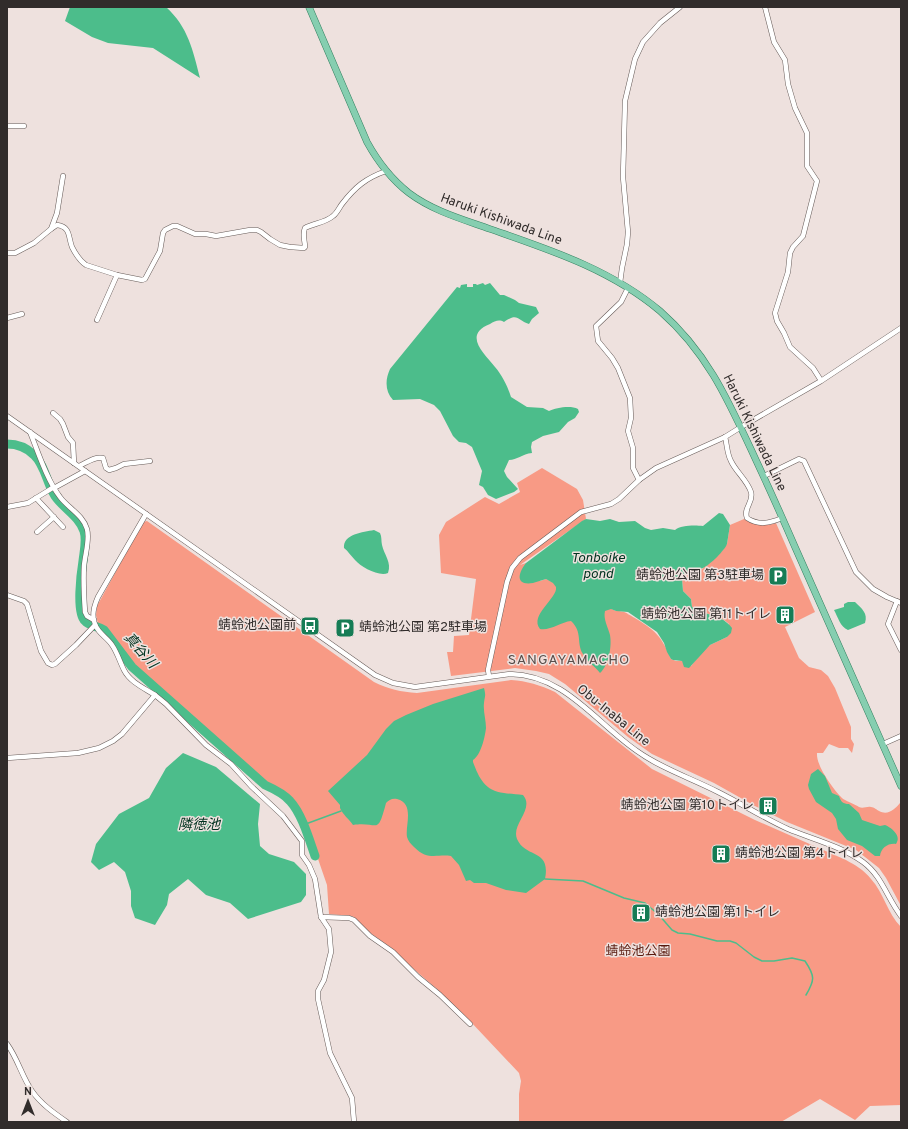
<svg xmlns="http://www.w3.org/2000/svg" width="908" height="1129" font-family="Overpass,'Noto Sans JP',sans-serif">
<style>
.green{fill:#f89a85}
.water{fill:#4cbd8b}
.lines{fill:none;stroke-linecap:round;stroke-linejoin:round}
.stream{stroke:#4cbd8b;stroke-width:1.5}
.river{stroke:#4cbd8b;stroke-width:9}
.minor-casing{stroke:#675c59;stroke-width:5.5}
.major-casing{stroke:#348060;stroke-width:7}
.minor{stroke:#fff;stroke-width:4.5}
.major{stroke:#86ceb0;stroke-width:6}
.labels{text-anchor:middle;dominant-baseline:central;stroke-width:3;stroke-linejoin:round;paint-order:stroke}
.street-label{font-size:13px;fill:#312c2b;stroke:#eee1de}
.poi-label{font-size:13px;fill:#312c2b;stroke:#eee1de;text-anchor:end}
.park-label{font-size:13px;fill:#581a0e;stroke:#eee1de}
.water-label{font-size:14px;font-style:italic;fill:#003320;stroke:#eee1de}
.neighbourhood-label{font-size:14px;letter-spacing:1px;fill:#584e4b;stroke:#eee1de}
</style>
<rect width="100%" height="100%" fill="#eee1de"/>
<g class="green">
<path d="M 542,468 L 577,489 L 583,500 L 586,519 L 520,565 L 526,563 L 540,581 L 546,579 L 616,611 C 625,611 626,613 633,617 C 655,630 661,635 671,659 L 676,661 L 682,661 L 691,666 L 702,652 L 710,645 L 727,637 L 729,624 C 719,614 704,615 692,607 L 691,599 L 683,591 L 682,578 C 688,570 692,569 702,569 L 722,551 L 727,544 L 730,525 L 744,519 C 755,525 764,527 776,523 L 815,612 L 785,627 L 799,658 L 809,667 L 821,670 L 828,676 L 835,688 L 851,727 L 851,739 L 854,744 L 852,753 L 848,748 L 839,748 L 829,744 L 823,753 L 817,753 C 816,766 833,789 842,798 C 844,800 856,805 859,807 C 863,809 867,806 871,807 C 874,807 877,810 879,811 C 888,816 895,809 900,803 L 901,804 L 901,906 L 886,878 L 879,868 L 856,850 L 787,822 L 755,806 L 714,783 L 652,754 L 628,737 L 565,684 L 549,674 L 536,671 L 515,668 L 451,676 L 447,652 L 453,652 L 454,636 L 469,635 L 476,579 L 441,573 L 439,535 L 446,522 L 485,497 L 499,504 L 520,492 L 517,483 Z"/>
<path d="M 147,521 L 374,682 C 388,689 401,692 417,693 L 511,680 C 527,681 540,685 555,692 L 652,769 L 755,820 L 846,860 C 855,865 864,870 871,879 C 884,893 887,913 901,927 L 901,1105 L 870,1106 L 855,1120 L 820,1099 L 781,1122 L 519,1122 L 519,1094 L 521,1081 L 519,1073 L 470,1021 L 438,990 L 401,958 L 394,950 L 369,932 L 354,917 L 351,916 L 329,914 L 327,885 L 308,830 L 300,813 L 290,798 L 266,784 L 133,665 L 109,632 L 105,628 L 98,624 L 96,615 L 97,606 L 143,522 Z"/>
</g>
<g class="water">
<path d="M 70,7 L 166,7 C 188,27 193,50 200,78 L 153,48 L 108,43 L 92,37 L 65,21 Z"/>
<path d="M 483,283 L 485,285 L 490,283 L 500,295 L 504,295 L 515,300 L 519,303 L 536,307 L 539,313 L 532,319 L 529,324 C 517,320 518,312 504,322 C 499,319 495,321 490,324 C 462,335 485,354 495,367 C 502,375 508,387 511,397 L 527,407 L 543,408 L 549,411 C 556,408 570,405 578,409 L 579,412 L 575,418 L 568,422 L 559,432 L 543,436 L 532,442 L 531,447 L 532,453 C 522,454 517,460 509,460 L 504,471 L 507,477 L 518,489 L 514,492 L 496,499 L 488,495 L 483,487 L 479,485 L 482,471 L 472,447 L 466,443 L 459,442 L 453,436 L 440,411 L 434,405 L 420,399 L 393,400 C 385,391 385,380 390,369 L 457,287 L 460,288 L 461,285 L 467,284 L 467,287 L 473,287 L 473,284 L 476,284 L 477,285 Z"/>
<path d="M 719,513 L 723,514 L 730,525 C 729,531 728,538 727,544 C 725,550 710,565 703,568 C 692,573 692,565 682,578 L 683,591 L 691,599 L 692,607 C 706,616 722,614 732,628 L 731,633 L 727,637 L 710,645 L 689,668 L 684,667 L 682,661 L 673,660 L 671,659 L 667,652 L 664,643 L 657,632 L 628,612 L 616,611 L 611,609 L 605,611 C 603,619 608,627 610,635 C 612,646 609,665 600,673 C 595,666 587,662 583,654 C 576,643 583,632 571,621 C 561,622 550,631 540,629 C 529,615 558,598 556,587 L 553,583 L 546,579 C 542,580 537,582 533,583 C 515,586 518,573 526,563 L 582,521 L 586,519 L 600,521 L 610,519 L 619,522 L 635,521 L 645,528 L 651,530 L 663,528 L 675,530 C 681,525 695,525 703,526 Z"/>
<path d="M 374,530 L 380,533 C 382,537 381,541 382,545 C 384,555 392,562 388,573 C 379,577 361,567 355,560 C 351,556 348,551 344,548 C 343,534 363,532 374,530 Z"/>
<path d="M 848,602 L 855,602 C 862,609 868,613 865,623 L 848,630 C 840,627 838,617 834,610 L 844,607 L 844,604 Z"/>
<path d="M 484,688 C 486,696 485,695 484,703 C 483,711 486,720 486,728 C 485,737 481,755 473,760 L 473,762 C 479,778 485,791 504,793 C 510,794 517,794 523,795 C 535,809 511,824 517,839 C 526,859 551,848 545,879 L 526,893 L 506,890 L 486,883 L 474,883 L 470,880 L 466,881 L 459,865 L 451,856 C 436,854 428,861 414,847 C 411,844 408,841 407,837 C 405,825 415,804 397,799 C 392,798 389,800 386,803 C 377,837 379,821 353,825 C 349,819 343,815 340,808 L 340,805 L 328,791 L 367,755 L 386,729 L 394,721 L 406,715 L 433,704 Z"/>
<path d="M 183,753 L 216,767 L 260,804 L 258,824 L 260,846 L 269,854 L 294,862 L 306,874 L 306,895 L 301,902 L 248,919 L 230,903 L 206,895 L 188,879 L 169,894 L 167,905 L 155,925 L 135,918 L 131,906 L 131,891 L 125,872 L 114,862 L 99,870 L 91,862 L 96,844 L 119,814 L 149,798 L 166,768 Z"/>
<path d="M 818,769 L 825,776 L 832,793 L 839,796 C 841,802 843,804 849,804 L 859,813 L 862,820 L 880,826 L 885,825 C 892,828 902,836 896,844 C 888,843 881,848 880,856 L 875,856 L 862,846 L 847,840 L 838,829 L 836,819 L 832,813 L 816,802 L 809,789 L 808,785 L 811,774 Z"/>
</g>
<g class="lines">
<g class="stream">
<path d="M 303,825 L 341,811"/>
<path d="M 545,879 L 583,881 L 624,898 L 645,903 L 659,915 L 672,930 L 678,933 L 690,934 L 717,941 L 730,941 L 736,943 L 754,957 L 762,961 L 774,961 L 792,958 L 805,961 C 815,976 815,980 806,995"/>
</g>
<path class="river" d="M 7,444 C 18,444 26,447 34,455 C 45,465 47,484 55,496 C 63,508 79,516 84,531 C 87,540 84,552 83,561 C 81,573 76,613 85,621 C 89,626 98,626 104,630 L 132,667 L 265,785 C 274,789 284,794 290,801 C 302,814 309,839 315,856"/>
<g class="minor-casing">
<g id="minor">
<path d="M 765,7 L 774,42 L 785,60 L 788,84 L 795,108 L 807,133 L 807,166 L 817,181 L 803,236 L 793,247 L 790,253 L 788,272 L 775,313 L 777,321 L 784,333 L 790,347 L 813,368 L 820,379"/>
<path d="M 7,126 L 24,126"/>
<path d="M 51,229 L 57,225 C 71,227 68,237 72,247 C 75,253 80,261 86,265 L 117,275 L 142,280 L 145,279 L 160,251 L 163,233 L 165,230 L 173,226 L 177,226 L 195,234 L 206,234 L 216,236 L 250,230 L 257,230 L 261,232 L 270,239 L 280,245 L 290,247 L 304,248 L 305,247 C 305,241 302,234 305,228 C 314,223 325,223 333,216 C 337,213 339,208 342,204 C 355,187 366,178 386,171"/>
<path d="M 7,253 L 15,253 L 34,243 L 51,229 L 57,213 L 63,176"/>
<path d="M 620,283 L 622,268 L 627,244 L 628,232 L 623,177 L 625,101 L 635,59 L 643,42 L 660,23 L 680,7"/>
<path d="M 628,288 L 621,302 L 596,326 L 598,341 L 612,358 L 618,368 L 630,398 L 631,418 L 628,431 L 633,448 L 633,468 L 639,480"/>
<path d="M 7,318 L 22,314"/>
<path d="M 97,320 L 117,275"/>
<path d="M 53,413 L 60,419 L 63,424 L 68,437 L 73,443 L 74,463"/>
<path d="M 7,416 L 375,675 L 393,683 L 415,687 L 510,674 C 565,675 595,722 637,751 C 662,769 691,778 718,792 C 742,804 764,818 788,829 C 812,839 841,846 863,862 C 882,876 887,898 901,916"/>
<path d="M 30,432 C 38,452 47,480 60,497 C 68,508 83,515 87,529 C 90,540 85,554 84,566 C 83,581 84,597 85,612 L 87,616 L 94,620"/>
<path d="M 725,437 C 727,444 727,454 731,461 C 736,472 747,480 751,492 C 754,502 743,508 747,518 C 759,526 770,523 782,518"/>
<path d="M 79,466 C 86,463 95,456 103,458 L 106,468 L 109,470 L 116,468 L 124,464 L 150,461"/>
<path d="M 764,476 L 799,459 L 804,461 L 856,572 L 873,589 L 887,597 L 901,603"/>
<path d="M 54,488 L 85,471"/>
<path d="M 36,498 L 63,527"/>
<path d="M 7,507 L 28,503 L 54,487"/>
<path d="M 37,532 L 54,517"/>
<path d="M 7,595 L 24,601 L 27,604 L 41,651 L 48,663 L 52,665 L 55,664 L 76,645 L 95,625"/>
<path d="M 897,601 L 888,624 L 901,650"/>
<path d="M 489,676 L 488,670 L 507,582 L 512,568 L 520,558 L 581,512 L 611,504 L 619,499 L 639,480 L 656,468 L 725,437 L 741,427 L 821,381 L 901,328"/>
<path d="M 155,695 L 166,704 L 206,745 L 231,764 L 251,786 L 283,816 L 302,841 L 302,855 L 309,865 L 315,879 L 321,917 L 349,918 L 354,920 L 370,936 L 393,952 L 418,977 L 440,995 L 470,1024"/>
<path d="M 883,744 L 901,736"/>
<path d="M 7,758 L 78,753 L 99,748 L 113,741 L 122,734 L 155,695 C 144,688 130,682 124,670 C 120,662 117,652 112,645 C 109,640 103,636 99,631 C 90,620 93,608 98,597 L 146,514"/>
<path d="M 321,917 L 329,929 L 331,952 L 324,980 L 318,991 L 318,999 L 330,1053 L 352,1098 L 354,1122"/>
<path d="M 7,1044 C 18,1059 22,1077 32,1091 C 41,1104 54,1113 67,1122"/>
</g>
</g>
<g class="major-casing">
<path id="major" d="M 309,7 L 367,142 C 378,162 391,179 409,193 C 433,211 462,219 490,229 C 550,250 610,269 660,311 C 708,353 729,402 755,458 C 769,488 782,517 795,547 C 830,627 866,706 901,786"/>
</g>
<use href="#minor" class="minor"/>
<use href="#major" class="major"/>
</g>
<defs>
<g id="parking-square" transform="scale(1)"><rect x="-9" y="-9" width="18" height="18" rx="4" fill="#167c55" stroke="#eee1de"/><path d="M-3.5-5.5H1a3.5 3.5 0 0 1 0 7H-1V5.5H-3.5ZM-1-3.4V-.6H.8a1.4 1.4 0 0 0 0-2.8Z" fill="#fff"/></g>
<g id="building-square" transform="scale(1)"><rect x="-9" y="-9" width="18" height="18" rx="4" fill="#167c55" stroke="#eee1de"/><path d="M-4-6H4V6H1V3H-1V6H-4ZM-2.5-4.3h1.7v1.8h-1.7ZM.8-4.3h1.7v1.8H.8ZM-2.5-1h1.7V.8h-1.7ZM.8-1h1.7V.8H.8Z" fill="#fff"/></g>
<g id="bus-square" transform="scale(1)"><rect x="-9" y="-9" width="18" height="18" rx="4" fill="#167c55" stroke="#eee1de"/><path d="M-5-6H5V4H4V6H2V4H-2V6H-4V4H-5ZM-3.5-4V0h7V-4ZM-3.5 1.2v1.5H-2V1.2ZM2 1.2v1.5H3.5V1.2Z" fill="#fff"/></g>
</defs>
<g fill-rule="evenodd">
<use href="#parking-square" x="778" y="576"/>
<use href="#building-square" x="785" y="615"/>
<use href="#bus-square" x="310" y="626"/>
<use href="#parking-square" x="345" y="628"/>
<use href="#building-square" x="768" y="806"/>
<use href="#building-square" x="721" y="854"/>
<use href="#building-square" x="641" y="913"/>
</g>
<g class="labels">
<g class="street-label">
<text transform="translate(501 220) rotate(20)">Haruki Kishiwada Line</text>
<text transform="translate(754 433) rotate(64)">Haruki Kishiwada Line</text>
<text transform="translate(613 716) rotate(39)">Obu-Inaba Line</text>
</g>
<g class="poi-label">
<text x="764" y="576">蜻蛉池公園 第3駐車場</text>
<text x="771" y="615">蜻蛉池公園 第11トイレ</text>
<text x="296" y="626">蜻蛉池公園前</text>
<text x="359" y="628" text-anchor="start">蜻蛉池公園 第2駐車場</text>
<text x="754" y="806">蜻蛉池公園 第10トイレ</text>
<text x="735" y="854" text-anchor="start">蜻蛉池公園 第4トイレ</text>
<text x="655" y="913" text-anchor="start">蜻蛉池公園 第1トイレ</text>
</g>
<g class="park-label">
<text x="638" y="952">蜻蛉池公園</text>
</g>
<g class="water-label">
<text x="598" y="558">Tonboike<tspan x="598" dy="16">pond</tspan></text>
<text transform="translate(140 651) rotate(49)">真谷川</text>
<text x="199" y="825">隣徳池</text>
</g>
<g class="neighbourhood-label">
<text x="569" y="660">SANGAYAMACHO</text>
</g>
</g>
<rect width="908" height="1129" fill="none" stroke="#312c2b" stroke-width="16"/>
<g transform="translate(28 1101)" stroke="#eee1de" stroke-width="3" paint-order="stroke">
<path d="M0-3L7 15L0 10L-7 15Z" fill="#312c2b"/>
<text y="-6" font-size="11" font-weight="bold" text-anchor="middle" fill="#312c2b">N</text>
</g>
</svg>
